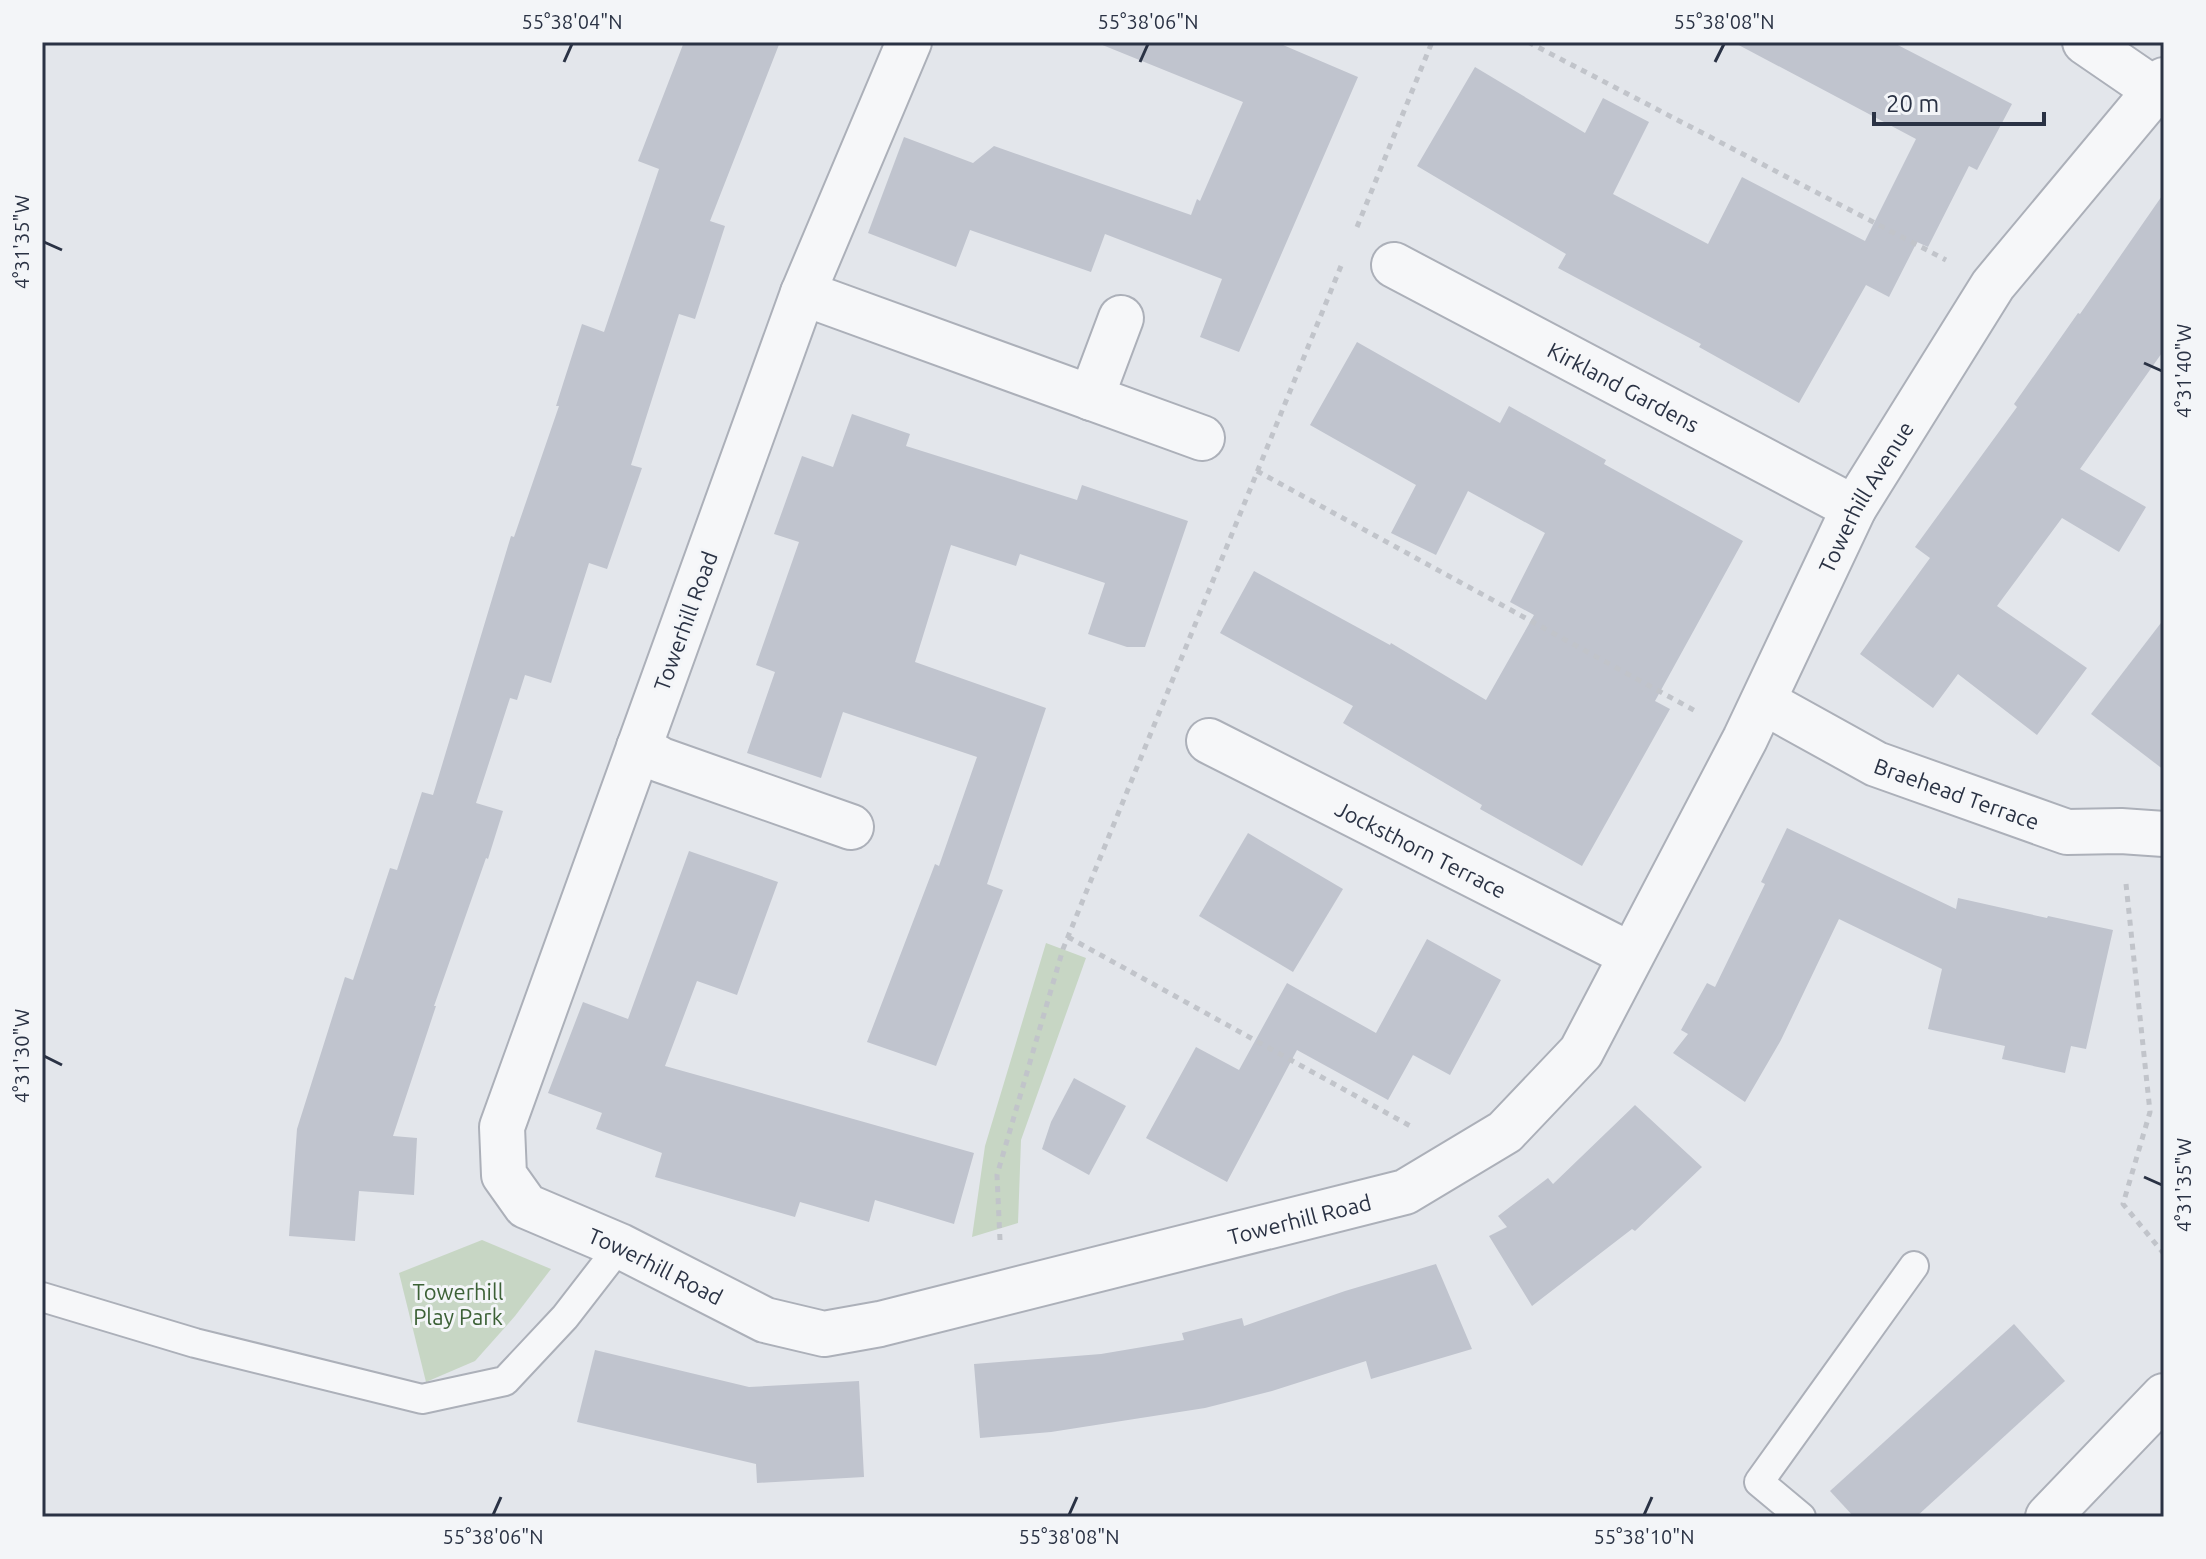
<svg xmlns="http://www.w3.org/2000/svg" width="2206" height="1559" font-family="Ubuntu,sans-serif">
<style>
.green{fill:#c7d6c4}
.building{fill:#c0c4ce}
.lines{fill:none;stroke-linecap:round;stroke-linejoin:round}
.service-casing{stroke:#acb0b9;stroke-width:32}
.minor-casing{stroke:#acb0b9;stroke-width:48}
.path{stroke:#c1c4ca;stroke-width:5;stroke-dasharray:6 6;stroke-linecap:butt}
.service{stroke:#f6f7f9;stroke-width:28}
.minor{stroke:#f6f7f9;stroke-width:44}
.ticks{fill:none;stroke:#2a3244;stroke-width:3}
.labels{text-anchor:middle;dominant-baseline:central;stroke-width:6;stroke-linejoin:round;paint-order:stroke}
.street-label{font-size:22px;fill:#2a3244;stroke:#f3f5f8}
.park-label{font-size:22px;fill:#3c6136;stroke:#f3f5f8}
.neatline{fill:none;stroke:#2a3244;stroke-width:3}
.ticks-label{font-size:20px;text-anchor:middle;fill:#2a3244}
</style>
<rect width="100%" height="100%" fill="#e3e6eb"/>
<g class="green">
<path d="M 1046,943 L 1086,958 L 1021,1140 L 1018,1223 L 972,1237 L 985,1146 Z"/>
<path d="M 482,1240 L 551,1269 L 515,1316 L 475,1361 L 426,1382 L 399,1273 Z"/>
</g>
<g class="building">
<path d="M 684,42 L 780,42 L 710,221 L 725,226 L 695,319 L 679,314 L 631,465 L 642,468 L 607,569 L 589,563 L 551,683 L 525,675 L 517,700 L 510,698 L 476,803 L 503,811 L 488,859 L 486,858 L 434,1006 L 436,1006 L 393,1136 L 417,1138 L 414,1195 L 359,1191 L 355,1241 L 289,1236 L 297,1129 L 345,977 L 353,980 L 390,868 L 397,870 L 422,792 L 433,795 L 511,536 L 514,537 L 559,406 L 556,406 L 582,324 L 604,332 L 659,169 L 638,161 Z"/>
<path d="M 1100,42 L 1276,42 L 1358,77 L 1239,352 L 1200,337 L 1222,279 L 1105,234 L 1091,272 L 970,230 L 956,267 L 868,233 L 904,137 L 973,163 L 994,146 L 1191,215 L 1197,199 L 1200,201 L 1243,102 L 1100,44 Z"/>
<path d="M 1733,42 L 1892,42 L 2012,104 L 1977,170 L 1969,166 L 1928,247 L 1917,242 L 1889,297 L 1866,285 L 1799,403 L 1699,347 L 1701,344 L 1558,268 L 1566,254 L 1417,166 L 1475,67 L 1585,133 L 1603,98 L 1649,122 L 1613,194 L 1708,244 L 1742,177 L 1865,241 L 1916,139 Z"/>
<path d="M 2164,193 L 2164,350 L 2080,469 L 2146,507 L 2119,552 L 2062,518 L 1997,606 L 2087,668 L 2037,735 L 1958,674 L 1933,708 L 1860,654 L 1930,558 L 1915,547 L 2017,407 L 2014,404 L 2078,313 L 2080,314 Z"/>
<path d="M 1357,342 L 1500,423 L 1509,406 L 1606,460 L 1604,464 L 1743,541 L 1655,701 L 1670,709 L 1582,866 L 1480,809 L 1482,805 L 1343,723 L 1353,706 L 1220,633 L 1254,571 L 1390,645 L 1391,643 L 1486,700 L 1534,615 L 1510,602 L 1545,533 L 1468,491 L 1436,555 L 1391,533 L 1416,485 L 1310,425 Z"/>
<path d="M 852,414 L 910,434 L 906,446 L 1077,500 L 1082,485 L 1188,521 L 1145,647 L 1127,647 L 1088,634 L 1105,583 L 1020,554 L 1016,566 L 951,545 L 915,662 L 1046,708 L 987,884 L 1003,890 L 936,1066 L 867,1042 L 935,864 L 939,866 L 977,757 L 843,712 L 821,778 L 747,753 L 775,672 L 756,665 L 799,542 L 774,534 L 802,456 L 833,467 Z"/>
<path d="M 2164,619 L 2164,770 L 2091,714 Z"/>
<path d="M 1787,828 L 1956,909 L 1958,898 L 2047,918 L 2048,916 L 2113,930 L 2086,1049 L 2071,1046 L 2065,1073 L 2002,1059 L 2005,1046 L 1928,1029 L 1942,969 L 1839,919 L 1781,1040 L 1745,1102 L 1673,1053 L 1688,1034 L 1681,1030 L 1707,983 L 1715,987 L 1765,884 L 1761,882 Z"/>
<path d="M 1248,833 L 1343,889 L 1293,972 L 1199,916 Z"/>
<path d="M 689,851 L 778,882 L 737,995 L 697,981 L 665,1066 L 974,1153 L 954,1224 L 875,1200 L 869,1222 L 800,1202 L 795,1217 L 655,1177 L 662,1153 L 596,1129 L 602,1113 L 548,1093 L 583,1002 L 628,1019 Z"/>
<path d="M 1427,939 L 1501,980 L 1450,1075 L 1413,1055 L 1388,1100 L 1297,1050 L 1227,1182 L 1146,1138 L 1196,1047 L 1239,1070 L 1287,983 L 1376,1033 Z"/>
<path d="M 1074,1078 L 1126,1106 L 1089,1175 L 1042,1149 L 1051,1122 Z"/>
<path d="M 1635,1105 L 1702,1167 L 1635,1231 L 1632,1229 L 1532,1306 L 1489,1236 L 1507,1227 L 1498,1216 L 1548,1178 L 1553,1184 Z"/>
<path d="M 1436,1264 L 1472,1349 L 1371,1379 L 1366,1361 L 1272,1391 L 1205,1408 L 1051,1432 L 980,1438 L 974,1364 L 1101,1354 L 1184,1340 L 1182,1333 L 1242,1318 L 1244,1326 L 1345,1291 Z"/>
<path d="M 2014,1324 L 2065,1381 L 1916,1517 L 1854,1517 L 1830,1491 Z"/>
<path d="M 595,1350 L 749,1387 L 859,1381 L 864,1477 L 757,1483 L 756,1464 L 577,1422 Z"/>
</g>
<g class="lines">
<g class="service-casing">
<g id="service">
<path d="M 42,1297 L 195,1343 L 422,1399 L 505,1381 L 565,1317 L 620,1246"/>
<path d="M 1801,1517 L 1759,1482 L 1914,1266"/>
</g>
</g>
<g class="minor-casing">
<g id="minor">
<path id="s1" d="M 909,42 L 803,293 L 502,1127 L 504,1175 L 526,1206 L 620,1246 L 765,1320 L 824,1334 L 880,1324 L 1405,1192 L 1505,1132 L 1581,1052 L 1745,739 L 1854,508 L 1993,285 L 2164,80"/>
<path d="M 2085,42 L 2155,90"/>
<path id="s2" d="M 1394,265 L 1854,508"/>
<path d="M 803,293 L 1202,438"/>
<path d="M 1091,398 L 1121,318"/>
<path id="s3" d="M 1764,702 L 1876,764 L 2067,832 L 2121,831 L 2164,834"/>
<path id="s4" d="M 1209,741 L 1631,955"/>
<path d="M 639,747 L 661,760 L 851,827"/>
<path d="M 2048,1517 L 2164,1396"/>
</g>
</g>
<g class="path">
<path d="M 1528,42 L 1946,260"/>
<path d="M 1357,227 L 1432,42"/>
<path d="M 1257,471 L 1699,713"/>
<path d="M 2126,884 L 2150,1112 L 2123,1204 L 2164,1254"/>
<path d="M 1068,937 L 1412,1127"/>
<path d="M 1000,1240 L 997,1175 L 1063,949 L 1341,266"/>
</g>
<use href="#service" class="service"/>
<use href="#minor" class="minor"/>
</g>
<path class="ticks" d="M 564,62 L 572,44M 1140,62 L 1148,44M 1715,62 L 1724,44M 44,242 L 62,250M 2144,363 L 2162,371M 44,1056 L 62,1065M 2144,1177 L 2162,1185M 493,1515 L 501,1497M 1069,1515 L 1077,1497M 1644,1515 L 1652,1497"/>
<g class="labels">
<g class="street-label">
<text stroke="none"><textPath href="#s2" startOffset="260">Kirkland Gardens</textPath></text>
<text stroke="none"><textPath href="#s1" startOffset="3020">Towerhill Avenue</textPath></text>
<text transform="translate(685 621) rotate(-70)">Towerhill Road</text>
<text stroke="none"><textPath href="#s3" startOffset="214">Braehead Terrace</textPath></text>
<text stroke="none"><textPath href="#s4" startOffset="238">Jocksthorn Terrace</textPath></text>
<text stroke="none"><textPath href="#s1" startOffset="2060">Towerhill Road</textPath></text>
<text stroke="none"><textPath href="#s1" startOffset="1388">Towerhill Road</textPath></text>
</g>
<g class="park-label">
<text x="458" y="1291">Towerhill<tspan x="458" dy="25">Play Park</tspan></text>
</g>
</g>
<rect width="2206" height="1559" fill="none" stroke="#f3f5f8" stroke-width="88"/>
<path d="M1874 112v12h170v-12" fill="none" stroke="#2a3244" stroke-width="4"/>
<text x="1886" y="112" font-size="24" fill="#2a3244" stroke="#f3f5f8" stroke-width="6" paint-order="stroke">20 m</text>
<rect x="44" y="44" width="2118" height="1471" class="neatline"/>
<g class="ticks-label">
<text x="572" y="29">55°38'04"N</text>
<text x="1148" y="29">55°38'06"N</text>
<text x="1724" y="29">55°38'08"N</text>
<text transform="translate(22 242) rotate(-90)" y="7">4°31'35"W</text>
<text transform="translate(2184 371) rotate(-90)" y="7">4°31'40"W</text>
<text transform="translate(22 1056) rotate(-90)" y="7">4°31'30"W</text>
<text transform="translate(2184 1185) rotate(-90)" y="7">4°31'35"W</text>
<text x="493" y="1544">55°38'06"N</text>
<text x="1069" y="1544">55°38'08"N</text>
<text x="1644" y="1544">55°38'10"N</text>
</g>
</svg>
